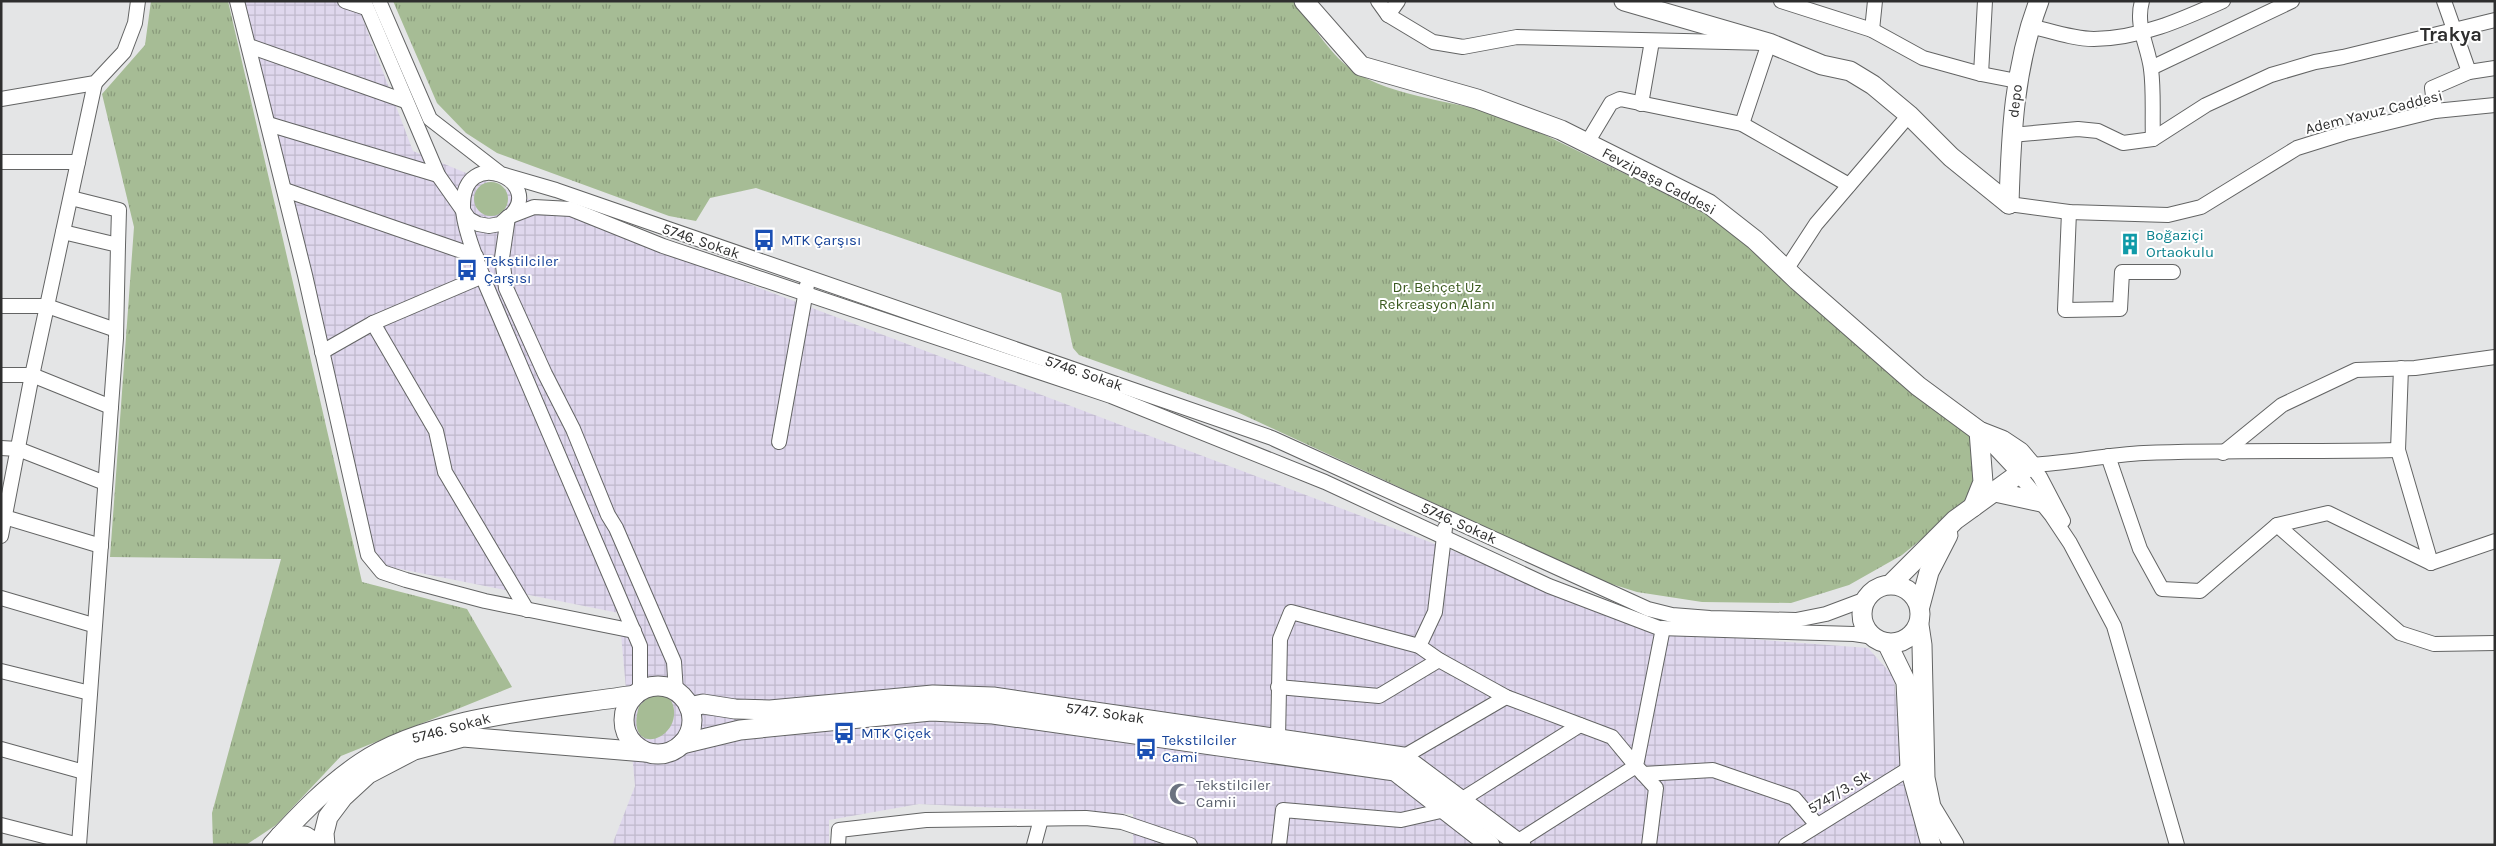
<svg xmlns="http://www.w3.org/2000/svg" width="2496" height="846" font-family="Karla,sans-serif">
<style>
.industrial{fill:url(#industrial-grid)}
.green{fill:#a6bc95}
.park{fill:url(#park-tufts)}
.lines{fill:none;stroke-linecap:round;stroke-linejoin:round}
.street-casing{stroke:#636464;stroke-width:16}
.secondary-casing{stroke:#636464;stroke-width:21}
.street{stroke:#fff;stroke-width:14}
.secondary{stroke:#fff;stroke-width:19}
.labels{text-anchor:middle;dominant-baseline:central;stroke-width:4;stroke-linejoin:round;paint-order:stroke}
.street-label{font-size:15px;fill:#2e2e2e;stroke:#fff}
.culture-label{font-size:15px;fill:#0d838f;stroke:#fff;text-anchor:start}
.transit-label{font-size:15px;fill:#164399;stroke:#fff;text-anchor:start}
.park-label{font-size:15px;fill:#3b5a1f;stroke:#fff}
.worship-label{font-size:15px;fill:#5b616d;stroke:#fff;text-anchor:start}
.district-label{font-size:20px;font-weight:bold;fill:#2e2e2e;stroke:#fff}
</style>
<defs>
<pattern id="industrial-grid" width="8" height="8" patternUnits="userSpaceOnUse" patternTransform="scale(1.25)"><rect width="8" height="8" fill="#dfd7ed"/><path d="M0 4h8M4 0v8" fill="none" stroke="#c0b9cc"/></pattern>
<pattern id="park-tufts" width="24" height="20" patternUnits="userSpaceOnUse" patternTransform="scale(1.25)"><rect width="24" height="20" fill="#a6bc95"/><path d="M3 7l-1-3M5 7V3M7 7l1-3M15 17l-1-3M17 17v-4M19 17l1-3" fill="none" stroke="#88997a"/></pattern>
</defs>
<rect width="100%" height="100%" fill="#e4e5e6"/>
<path class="industrial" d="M 240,1 L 356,1 L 413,151 L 572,217 L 1670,633 L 1868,648 L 1894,677 L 1904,785 L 1924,845 L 1133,845 L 1133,814 L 919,804 L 829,820 L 829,845 L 612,845 L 635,786 L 619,613 L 385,566 L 374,555 Z"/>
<g class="green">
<circle cx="491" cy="199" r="17"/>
<path d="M 660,694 C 669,696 673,701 674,710 C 677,743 624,756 639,706 L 651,695 Z"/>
</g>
<g class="park">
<path d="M 151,1 L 228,1 L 362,582 L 467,609 L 512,687 L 341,756 L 276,825 L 246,845 L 213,845 L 212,813 L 281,559 L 110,557 L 134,227 L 102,94 L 145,45 Z"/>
<path d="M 393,1 L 1295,1 C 1312,24 1328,52 1351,69 C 1392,99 1464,101 1512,119 L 1720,220 L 1970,428 L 1977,494 L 1902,555 L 1849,585 L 1791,603 L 1702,602 L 1637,592 L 1602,581 L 1235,411 L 1079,355 L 1073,348 L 1061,293 L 756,188 L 710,198 L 696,221 L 669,216 L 497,153 L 466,133 L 437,103 Z"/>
</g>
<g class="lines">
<g class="street-casing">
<g id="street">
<path d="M 237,1 L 305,275 L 368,555 L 382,572 L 406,580 L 485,601 L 634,631"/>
<path d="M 345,1 L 366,8"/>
<path d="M 364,1 L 438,175 L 469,219 L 478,224 L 489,226 L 500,224 L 508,217 L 534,207 L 571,209 L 663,246 L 1111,396 L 1325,482 L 1549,586 L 1659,628 L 1854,634 L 1874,637"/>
<path d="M 379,1 L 430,119 L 501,174 L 556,190 L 1272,438 L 1648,609 L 1672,615 L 1710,618 L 1796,620 L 1826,614 L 1866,599"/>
<path d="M 1378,1 L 1388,15 L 1433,42 L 1463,47 L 1517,37 L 1769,43 L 1742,124"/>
<path d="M 1781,1 L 1872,30 L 1923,58 L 1981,74 L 2017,81"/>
<path d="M 2142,1 C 2135,26 2148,45 2151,69 C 2154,92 2152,116 2153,139"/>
<path d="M 2444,1 L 2469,72"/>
<path d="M 1388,15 L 1398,1"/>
<path d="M 2030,26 C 2051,31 2073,39 2094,39 C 2139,39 2183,19 2223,1"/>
<path d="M 1872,30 L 1875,1"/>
<path d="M 249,46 L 405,101"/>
<path d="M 2151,68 L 2292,1"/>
<path d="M 1981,74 L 1985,1"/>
<path d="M 1,99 L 95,83 L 124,52 L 135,23 L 138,1"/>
<path d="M 1641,104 L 1652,41"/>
<path d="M 2435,111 L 2432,88 L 2469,72 L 2495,68"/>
<path d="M 268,124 L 438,175"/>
<path d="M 2011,135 L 2078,129 L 2098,131 L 2123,143 L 2153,139 L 2206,105 L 2271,75 L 2315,62 L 2343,57 L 2495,20"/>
<path d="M 1587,143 L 1611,103 L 1620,99 L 1742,124 L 1849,185"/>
<path d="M 1,162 L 78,162"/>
<path d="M 285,190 L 476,256"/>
<path d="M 71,198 L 119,210 L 118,245"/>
<path d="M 2009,204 L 2069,212 L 2168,215 L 2201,207 L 2297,148 L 2345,133 L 2435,111 L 2495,105"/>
<path d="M 2069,212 L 2065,310 L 2120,309 L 2122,272 L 2173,272"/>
<path d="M 508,217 L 502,258 L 506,288 L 545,374 L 573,429 L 608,515 L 616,528 L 674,662 L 676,692"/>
<path d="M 509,217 C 548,182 462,143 463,207 C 463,228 479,265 486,285 L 640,646 L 640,692"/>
<path d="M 1786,270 L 1816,224 L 1909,115"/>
<path d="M 1,306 L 47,306 L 116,330"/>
<path d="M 373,323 L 483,276"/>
<path d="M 322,352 L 373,323 L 436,431 L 445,472 L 527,610"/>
<path d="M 2401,368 L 2398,450 L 2431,563"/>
<path d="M 1,375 L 32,375 L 111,407"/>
<path d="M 1982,434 L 2013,467 L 2052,516 L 2070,543 L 2114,626 L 2177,845"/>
<path d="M 779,442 L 807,285"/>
<path d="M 1,448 L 18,449 L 105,483"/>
<path d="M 2223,453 L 2282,405 L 2356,370 L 2415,368 L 2495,357"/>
<path d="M 2108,456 L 2140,549 L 2162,589 L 2200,591 L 2277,525 L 2400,633 L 2434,644 L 2495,643"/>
<path d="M 2031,465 C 2069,463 2106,455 2144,453 C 2228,450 2313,452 2398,450"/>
<path d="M 2031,465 L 2040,477 L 2063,521"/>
<path d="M 1,516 L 101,546"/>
<path d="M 2277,525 L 2328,513 L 2431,563 L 2495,541"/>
<path d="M 1,536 L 30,385 L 95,83"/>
<path d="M 1,598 L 93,625"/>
<path d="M 1419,646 L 1435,612 L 1445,528"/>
<path d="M 1,671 L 90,693"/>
<path d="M 1278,687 L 1379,696 L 1439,660"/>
<path d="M 1278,738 L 1280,639 L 1291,612 L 1419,646 L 1439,660 L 1506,697 L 1612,737 L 1636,766 L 1517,842"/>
<path d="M 1,749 L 84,772"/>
<path d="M 1403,757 L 1506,697"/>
<path d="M 1643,774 L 1713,770 L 1794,798 L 1817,825"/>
<path d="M 1461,800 L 1580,725"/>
<path d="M 1,825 L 79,845 L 116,338 L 118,245 L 63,232"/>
<path d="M 838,845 L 839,830 L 926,820 L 1086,818 L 1122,822 L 1190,845"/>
<path d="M 1034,845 L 1041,819"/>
<path d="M 1279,845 L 1283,810 L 1401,820 L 1445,810"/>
<path d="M 1649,845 L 1656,788 L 1636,766 L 1663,628"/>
<path d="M 1786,845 L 1910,768"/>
</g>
</g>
<g class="secondary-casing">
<g id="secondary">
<path d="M 1304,1 L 1361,66 L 1477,99 L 1561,130 L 1709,204 L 1755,240 L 1797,280 L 1918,386 L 1979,431 L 2002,440 L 2020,452 L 2031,465 L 1955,520 L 1891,584"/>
<path d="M 1624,1 L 1769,43 L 1822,65 L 1850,71 L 1873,85 L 1909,115 L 1951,157 L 2009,204"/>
<path d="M 2009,204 C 2011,134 2014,67 2039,1"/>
<path d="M 1995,492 L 2041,502"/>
<path d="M 1973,507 L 1983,482 L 1979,431"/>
<circle cx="1891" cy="614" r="29"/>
<path d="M 1920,606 L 1929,572 L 1948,535"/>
<path d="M 1919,625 L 1922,645 L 1925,778 L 1931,807 L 1954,845"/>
<path d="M 1887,643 L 1906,682 L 1910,768 L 1931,845"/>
<circle cx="658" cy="720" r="34"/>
<path d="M 689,707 L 703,704 L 735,709 L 770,710 L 933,695 L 993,697 L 1403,757 L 1521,845"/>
<path d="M 682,744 L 740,730 L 931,711 L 993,714 L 1395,771 L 1490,845"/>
<path d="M 280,836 L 305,836 L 319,845"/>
<path d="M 272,845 C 299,815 328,785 361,763 C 430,716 553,708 635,695"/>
<path d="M 325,845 L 324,833 L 328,817 L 343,797 L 368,774 L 414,750 L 463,737 L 645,752"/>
</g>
</g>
<use href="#street" class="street"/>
<use href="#secondary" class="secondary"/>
</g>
<defs>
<g id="bus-bare" transform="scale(1.725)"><path d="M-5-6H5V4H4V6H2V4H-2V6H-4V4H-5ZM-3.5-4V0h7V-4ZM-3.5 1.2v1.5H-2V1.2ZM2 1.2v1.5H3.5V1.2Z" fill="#1a4fb4" stroke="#fff" stroke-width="2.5" paint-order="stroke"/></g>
<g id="building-bare" transform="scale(1.725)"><path d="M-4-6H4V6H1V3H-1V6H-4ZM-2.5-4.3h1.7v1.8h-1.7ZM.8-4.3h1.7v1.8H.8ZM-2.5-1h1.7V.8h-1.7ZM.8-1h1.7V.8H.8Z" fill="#0f9aa8" stroke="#fff" stroke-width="2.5" paint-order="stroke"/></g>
<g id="mosque-bare" transform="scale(1.725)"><path d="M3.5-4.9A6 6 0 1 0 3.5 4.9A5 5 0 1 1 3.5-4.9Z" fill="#6b7280" stroke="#fff" stroke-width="2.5" paint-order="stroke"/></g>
</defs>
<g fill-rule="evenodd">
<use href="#bus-bare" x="764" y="240"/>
<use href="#building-bare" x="2130" y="244"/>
<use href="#bus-bare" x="467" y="270"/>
<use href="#bus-bare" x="844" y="733"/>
<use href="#bus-bare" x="1146" y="749"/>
<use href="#mosque-bare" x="1180" y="794"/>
</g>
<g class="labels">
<g class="street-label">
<text transform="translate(2015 101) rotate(-83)">depo</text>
<text transform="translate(2374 112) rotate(-14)">Adem Yavuz Caddesi</text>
<text transform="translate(1659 181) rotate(28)">Fevzipaşa Caddesi</text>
<text transform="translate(701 241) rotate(19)">5746. Sokak</text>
<text transform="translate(1084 373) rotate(19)">5746. Sokak</text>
<text transform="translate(1459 523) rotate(24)">5746. Sokak</text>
<text transform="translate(1105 713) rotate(8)">5747. Sokak</text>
<text transform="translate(451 728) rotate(-15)">5746. Sokak</text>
<text transform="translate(1839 792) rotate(-31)">5747/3. Sk</text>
</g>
<g class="culture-label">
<text x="2146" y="235">Boğaziçi<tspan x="2146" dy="17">Ortaokulu</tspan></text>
</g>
<g class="transit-label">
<text x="781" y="240">MTK Çarşısı</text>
<text x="484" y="261">Tekstilciler<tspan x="484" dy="17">Çarşısı</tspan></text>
<text x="861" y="733">MTK Çiçek</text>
<text x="1162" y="740">Tekstilciler<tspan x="1162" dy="17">Cami</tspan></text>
</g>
<g class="park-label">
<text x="1437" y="287">Dr. Behçet Uz<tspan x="1437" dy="17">Rekreasyon Alanı</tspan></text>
</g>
<g class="worship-label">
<text x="1196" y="785">Tekstilciler<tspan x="1196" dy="17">Camii</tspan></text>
</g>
<g class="district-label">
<text x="2451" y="34">Trakya</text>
</g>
</g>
<rect width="2496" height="846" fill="none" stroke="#2e2e2e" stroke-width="5"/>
</svg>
